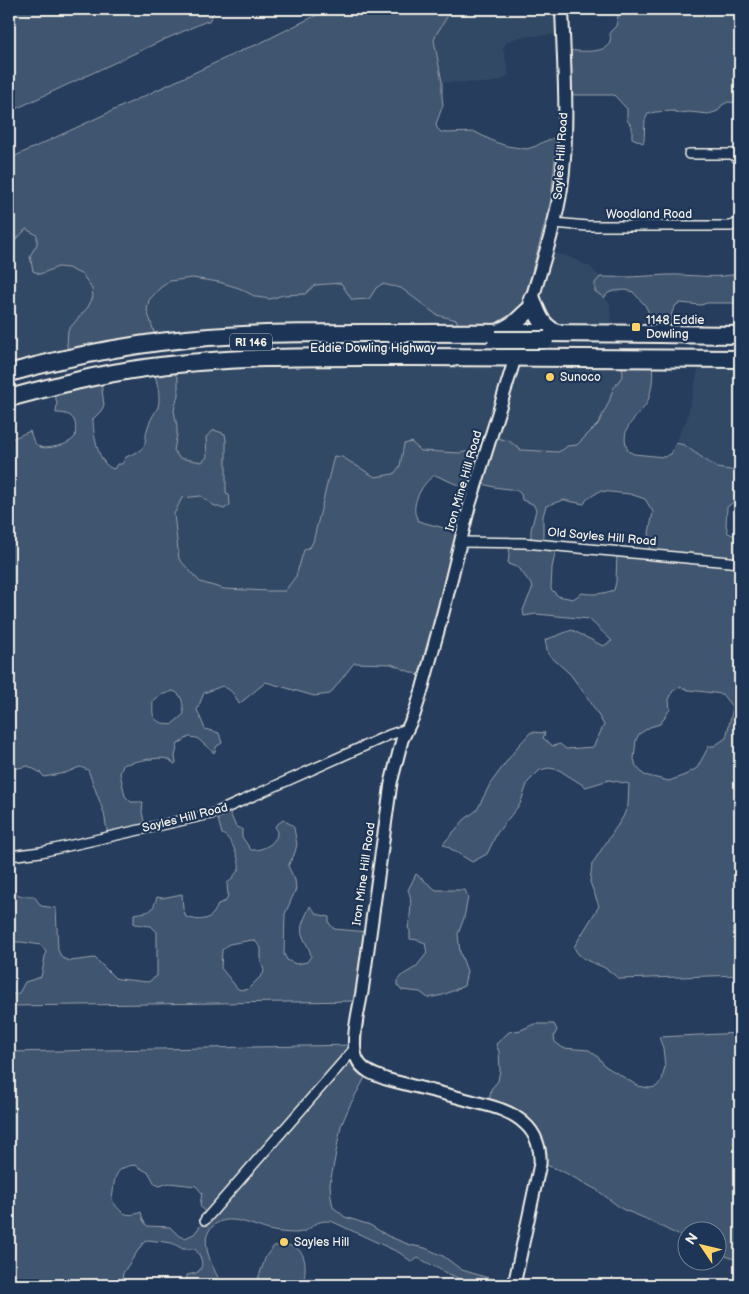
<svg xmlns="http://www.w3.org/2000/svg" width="749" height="1294" font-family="'Balsamiq Sans',sans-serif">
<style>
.built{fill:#334966}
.green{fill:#40546f;stroke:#9aa2ac;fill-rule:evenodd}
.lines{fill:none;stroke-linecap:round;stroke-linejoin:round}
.minor-casing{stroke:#f4f1e8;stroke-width:12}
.tertiary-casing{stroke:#f4f1e8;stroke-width:15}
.secondary-casing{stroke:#f4f1e8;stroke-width:16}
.motorway-casing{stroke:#f4f1e8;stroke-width:20}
.minor{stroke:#1d3557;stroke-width:9}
.tertiary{stroke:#1d3557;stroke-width:11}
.secondary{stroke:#1d3557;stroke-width:12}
.motorway{stroke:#1d3557;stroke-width:16}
.motorway-bridge-casing{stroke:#f4f1e8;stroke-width:20;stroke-linecap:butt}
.motorway-bridge{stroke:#1d3557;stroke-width:16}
.poi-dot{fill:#ffd166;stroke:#1d3557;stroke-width:2}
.labels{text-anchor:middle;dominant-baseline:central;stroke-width:4.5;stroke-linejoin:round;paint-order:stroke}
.shield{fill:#1d3557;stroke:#b4b9bc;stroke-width:1}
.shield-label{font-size:11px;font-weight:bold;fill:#f4f1e8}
.street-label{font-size:12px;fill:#f4f1e8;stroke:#1d3557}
.poi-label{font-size:12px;fill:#f4f1e8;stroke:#1d3557;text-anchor:start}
</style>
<rect width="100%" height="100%" fill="#263d5d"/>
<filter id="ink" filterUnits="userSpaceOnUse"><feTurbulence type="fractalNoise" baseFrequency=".02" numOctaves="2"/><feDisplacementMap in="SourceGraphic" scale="10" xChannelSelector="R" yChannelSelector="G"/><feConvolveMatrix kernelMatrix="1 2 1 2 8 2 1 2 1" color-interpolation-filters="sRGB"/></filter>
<g filter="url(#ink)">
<g class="built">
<path d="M 452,9 L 563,9 L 563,34 L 520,37 L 508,41 L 503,47 L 509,75 L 502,80 L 489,83 L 442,82 L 434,40 L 437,33 Z"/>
<path d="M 26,229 L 37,235 L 37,244 L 30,256 L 40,274 L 58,267 L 68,268 L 83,275 L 92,289 L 93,297 L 88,307 L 68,330 L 69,357 L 9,374 L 9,254 L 15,241 Z"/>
<path d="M 551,254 L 564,255 L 578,261 L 590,267 L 600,277 L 595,283 L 595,291 L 610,303 L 611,331 L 526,329 L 529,314 Z"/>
<path d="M 192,278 L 219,282 L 239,288 L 256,297 L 270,299 L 283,295 L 305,294 L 315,285 L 341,283 L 376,288 L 382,284 L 401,288 L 437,315 L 457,320 L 457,330 L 154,340 L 154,332 L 147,310 L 149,300 L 160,288 L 170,281 Z"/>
<path d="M 622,363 L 623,375 L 613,389 L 609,402 L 598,424 L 577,445 L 567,446 L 558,452 L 521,450 L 509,441 L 485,448 L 460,453 L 420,451 L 411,442 L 404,444 L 400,466 L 394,474 L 375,477 L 342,457 L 333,459 L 313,543 L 310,547 L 304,550 L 296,576 L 285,591 L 269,591 L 224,589 L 200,582 L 179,559 L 174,514 L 182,498 L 201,496 L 213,505 L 224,508 L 226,493 L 226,440 L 206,437 L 207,457 L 202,463 L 180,458 L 174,450 L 177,427 L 174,410 L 178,395 L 168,365 Z"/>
<path d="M 740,365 L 740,469 L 736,471 L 717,468 L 684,445 L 676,443 L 682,427 L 686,422 L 699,366 Z"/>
</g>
<g class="green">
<path d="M 9,9 L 223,9 L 215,11 L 209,21 L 207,21 L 161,41 L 9,112 Z"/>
<path d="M 329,9 L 452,9 L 437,33 L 434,40 L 442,82 L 442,97 L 443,105 L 436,124 L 437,128 L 441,132 L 447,133 L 475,132 L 495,142 L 507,146 L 527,149 L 536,146 L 543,142 L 557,137 L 551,200 L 525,298 L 520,310 L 505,325 L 457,330 L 457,320 L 437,315 L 401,288 L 382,284 L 376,288 L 369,299 L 352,300 L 341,283 L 315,285 L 305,294 L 283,295 L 270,299 L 256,297 L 239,288 L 219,282 L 192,278 L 170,281 L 160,288 L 149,300 L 147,310 L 154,332 L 154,340 L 69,357 L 67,345 L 68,330 L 88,307 L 93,297 L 92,289 L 83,275 L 68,268 L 58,267 L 40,274 L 33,271 L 30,256 L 37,244 L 37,235 L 26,229 L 15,241 L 9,254 L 9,159 L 247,48 L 256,45 Z"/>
<path d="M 613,9 L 740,9 L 740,103 L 728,102 L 722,105 L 718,111 L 709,114 L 689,112 L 679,113 L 673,111 L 655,112 L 648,114 L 645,120 L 644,141 L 643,143 L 632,138 L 632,127 L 627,120 L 627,109 L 614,95 L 568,95 L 566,50 C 577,51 607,55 610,41 C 611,38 610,35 610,32 L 616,26 L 618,16 Z"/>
<path d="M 740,273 L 740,305 L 734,303 L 707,303 L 701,305 L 680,303 L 676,305 L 672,312 L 671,331 L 649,329 L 648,311 L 645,305 L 633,292 L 626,290 L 614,291 L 608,293 L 604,298 L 595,291 L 595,283 L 600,277 C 623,278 644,276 667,275 C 691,274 717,280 740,273 Z"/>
<path d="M 622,363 L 652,366 C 654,376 651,398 645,406 C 633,422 619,429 628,451 L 634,454 L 664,457 L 671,454 L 676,443 L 684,445 L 717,468 L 736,471 L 740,469 L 740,504 L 735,501 L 727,507 L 726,525 L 728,533 L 740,538 L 739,561 L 740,562 L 740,975 L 619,979 C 614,975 609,970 603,967 C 592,962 579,960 574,947 L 599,906 L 590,882 L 592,864 L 623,817 L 628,805 L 629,784 L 609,780 L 586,787 L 559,770 L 549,768 L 540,770 L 528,782 L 520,804 L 497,833 L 487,854 L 472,862 L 443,844 L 464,820 L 477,810 L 490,784 L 518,746 L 531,732 L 545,733 L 543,738 L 553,746 L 560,744 L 566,749 L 593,747 L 604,725 L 590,701 L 570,674 L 548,654 L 545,640 L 572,630 L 603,646 L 612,641 L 589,619 L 536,614 L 524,616 L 523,610 L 533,587 L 519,568 L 508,564 L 510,545 L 531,543 L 531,530 L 536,510 L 533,504 L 522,500 L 521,494 L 516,490 L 494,487 L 479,483 L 474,489 L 458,485 L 435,475 C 424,481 413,500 415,513 C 415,514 418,520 418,521 L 462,533 L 423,677 L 391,664 L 354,663 L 330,694 L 314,696 L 266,682 L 239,704 C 235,695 232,690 222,686 L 204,693 L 197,710 L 205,729 L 219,733 L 222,743 L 217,746 L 214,753 L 197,738 L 189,737 L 178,744 L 175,756 L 176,763 L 174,764 C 172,762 170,760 168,759 C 160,756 131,762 123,765 L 120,773 L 125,796 L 131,802 L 143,802 L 142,812 L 146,830 L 108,836 L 104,813 L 88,770 L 80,767 L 65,773 L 44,777 L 41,773 L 28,766 L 13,769 L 9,787 L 9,440 L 30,431 C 34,445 38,450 53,447 C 63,445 68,444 75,437 C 77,421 75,413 56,413 L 57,402 L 51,386 L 100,375 L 104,405 L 101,411 L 93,419 C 93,433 98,466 114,469 L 117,464 L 122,464 L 126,457 C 153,446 141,445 149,424 C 151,418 155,413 158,407 C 161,396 157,382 154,372 L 168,365 L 178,378 L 178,395 L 174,410 L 177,427 L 177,434 L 174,450 L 179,458 L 202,462 L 207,457 L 206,437 L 214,430 L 225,434 L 226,440 L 226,493 L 229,494 L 230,505 L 224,509 L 213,505 L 201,496 L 182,498 L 174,514 L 179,559 L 200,582 L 224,589 L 269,591 L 285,591 L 296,576 L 304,550 L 310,547 L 313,542 L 334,456 L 342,457 L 375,477 L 394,474 L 400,466 L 404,444 L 411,442 L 421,451 L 460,453 L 485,448 L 493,437 L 509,441 L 521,450 L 558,452 L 564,449 L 567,446 L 577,445 L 598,424 L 609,402 L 613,389 L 623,375 ZM 600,491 L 630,494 L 645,499 L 653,512 L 649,533 L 650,540 L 649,553 L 617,553 L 616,582 L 614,590 C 603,594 593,595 582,593 L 573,599 L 558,596 L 551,589 L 552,568 L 556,549 L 543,545 L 543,516 L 546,506 L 563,500 L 584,504 L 587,499 ZM 680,687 L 689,690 L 722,694 L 733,708 L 726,738 L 714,746 L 709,746 L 697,768 L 685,775 L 669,781 L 644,775 L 636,766 L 634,759 L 636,740 L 639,734 L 650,727 L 660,724 L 670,709 L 669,700 L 673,690 ZM 173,691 C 184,695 182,704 184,714 L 171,725 C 153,721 152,719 153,701 L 161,695 Z"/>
<path d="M 229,811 L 236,827 L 242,829 L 242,837 L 251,850 C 261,851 276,844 277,834 C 277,831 276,828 275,826 L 283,820 L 292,825 L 294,828 L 297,845 L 294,855 L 288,866 L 295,880 L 296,889 L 285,914 L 284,954 L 287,960 L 296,964 L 307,962 L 311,956 C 310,949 306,944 303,937 C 298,927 306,916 310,906 L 317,914 L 329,917 L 329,923 L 334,929 L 368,932 L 359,1001 L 9,1006 L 9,995 L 19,993 L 25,982 L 41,977 L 46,952 L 41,945 L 21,942 L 12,942 L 9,938 L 9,928 L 10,918 L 13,910 L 14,897 L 9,891 L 9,855 L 11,857 C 11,864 13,869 13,875 C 13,883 12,886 15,893 L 22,896 L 34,896 L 41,906 L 56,908 L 58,950 L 62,958 L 70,961 L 95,958 L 115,978 L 119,979 L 148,982 L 157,976 L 157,932 L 151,926 L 134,924 L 134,914 C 150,911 152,914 157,897 L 162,898 L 182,894 L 183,909 L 186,917 C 202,922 212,921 218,904 L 226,901 L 228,895 L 227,883 C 233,880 234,874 239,870 C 241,860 231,837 222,834 L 217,816 ZM 252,940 L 256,942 L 261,948 L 261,962 L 264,970 L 263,974 L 248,989 L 243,990 L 238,989 L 221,968 L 222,950 L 229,944 Z"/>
<path d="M 416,874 L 436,890 L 465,890 L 468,897 L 464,918 L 458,934 L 460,952 L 467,971 L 464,986 L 443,995 L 428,998 L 420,992 L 401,990 L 397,985 L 397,981 L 401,976 L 416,967 L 427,953 L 425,943 L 418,940 L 410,939 L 410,931 L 408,928 C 410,919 413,897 408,890 Z"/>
<path d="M 534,1024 L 554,1024 L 557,1030 L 554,1036 L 555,1042 L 563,1048 L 589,1050 L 598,1057 L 605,1066 L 638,1086 L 649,1088 L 656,1087 L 662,1080 L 665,1066 L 663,1048 L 659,1037 L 740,1033 L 740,1261 L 717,1253 L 716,1232 L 686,1232 L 686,1239 L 644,1218 L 622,1209 L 597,1190 L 560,1170 L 540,1163 L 528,1127 L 489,1103 L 491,1089 L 498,1081 L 500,1070 L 499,1052 L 496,1044 L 509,1032 L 521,1030 Z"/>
<path d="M 353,1045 L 368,1072 L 350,1105 L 341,1126 L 330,1184 L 331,1197 L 333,1207 L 345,1217 L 370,1225 L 388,1236 L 410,1245 L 425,1248 L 443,1256 L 462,1270 L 502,1282 L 501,1285 L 473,1285 L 447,1273 L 418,1258 L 412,1262 L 400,1253 L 331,1221 C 328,1221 323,1221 320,1222 C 310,1225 310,1232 296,1233 C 288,1233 280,1232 273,1231 C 254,1227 227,1210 211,1228 C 198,1243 215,1271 222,1285 L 186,1285 L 187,1275 C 190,1274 196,1274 199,1271 C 205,1264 200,1255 195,1249 L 183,1249 L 172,1243 L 148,1240 L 143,1243 L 123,1273 L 122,1280 L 127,1285 L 9,1285 L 9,1052 ZM 135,1165 L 149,1173 L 155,1184 L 160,1186 L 169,1183 L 196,1186 L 202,1193 L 200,1206 L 204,1211 L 204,1221 L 194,1234 L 185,1238 L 179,1236 L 170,1227 L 147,1226 L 143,1220 L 141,1212 C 126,1219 119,1211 112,1200 C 115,1181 112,1167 135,1165 Z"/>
<path d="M 283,1245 C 287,1245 292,1246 295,1247 C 309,1255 305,1273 303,1285 L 256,1285 L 266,1256 L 274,1246 Z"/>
</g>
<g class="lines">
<g class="minor-casing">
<g id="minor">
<path d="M 689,154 L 732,154 L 739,159 L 740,162"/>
<path d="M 554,223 L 587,226 L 731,226 L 736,224 L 740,218"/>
<path d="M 461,542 L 525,543 L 740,563"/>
<path d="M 9,856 L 41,852 L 215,813 L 389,735 L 407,729"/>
<path d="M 205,1220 L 355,1048"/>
</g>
</g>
<g class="tertiary-casing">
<path id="tertiary" d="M 514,1285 L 540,1164 C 541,1149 536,1133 524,1123 C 508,1108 484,1105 464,1099 C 438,1092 412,1086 386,1079 C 375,1075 362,1071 357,1059 C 350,1044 359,1008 362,992 L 391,783 L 402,740 L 414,715 L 422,690 L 444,609 L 469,507 L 517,352"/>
</g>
<g class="secondary-casing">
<path id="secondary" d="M 530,306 C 541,267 555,228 561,188 C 569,130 564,67 562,9"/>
</g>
<g class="motorway-casing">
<g id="motorway">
<path d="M 532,299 C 538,315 540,324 556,333"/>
<path d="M 500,332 L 514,324 L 528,311"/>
<path d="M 9,373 C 74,355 141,342 209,337 C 279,332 350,333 420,333 C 527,332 633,334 740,335"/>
<path d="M 9,398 C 54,386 99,374 145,368 C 235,355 326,357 416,357 C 524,357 632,358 740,359"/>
</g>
</g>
<use href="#minor" class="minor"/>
<use href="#tertiary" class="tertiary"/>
<use href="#secondary" class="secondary"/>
<use href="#motorway" class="motorway"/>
<g class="motorway-bridge-casing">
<path id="motorway-bridge" d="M 496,340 L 545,340"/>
</g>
<use href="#motorway-bridge" class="motorway-bridge"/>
</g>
</g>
<g class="poi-dot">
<rect x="631" y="322" width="10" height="10" rx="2.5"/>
<circle cx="550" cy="377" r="5"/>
<circle cx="284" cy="1242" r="5"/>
</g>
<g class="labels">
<rect class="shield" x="230" y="333.5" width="42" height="17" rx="4"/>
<g class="shield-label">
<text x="251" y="342">RI 146</text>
</g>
<g class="street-label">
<text transform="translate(561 156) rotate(-86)">Sayles Hill Road</text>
<text x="649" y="214">Woodland Road</text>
<text x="373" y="348">Eddie Dowling Highway</text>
<text transform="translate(464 481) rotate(-74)">Iron Mine Hill Road</text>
<text transform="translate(602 537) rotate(5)">Old Sayles Hill Road</text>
<text transform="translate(185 818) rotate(-14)">Sayles Hill Road</text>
<text transform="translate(364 874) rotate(-82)">Iron Mine Hill Road</text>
</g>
<g class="poi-label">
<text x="646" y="320">1148 Eddie<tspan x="646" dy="14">Dowling</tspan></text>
<text x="560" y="377">Sunoco</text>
<text x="294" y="1242">Sayles Hill</text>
</g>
</g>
<rect width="749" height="1294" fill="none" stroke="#1d3557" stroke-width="30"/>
<rect x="15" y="15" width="719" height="1264" fill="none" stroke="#f4f1e8" stroke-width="2" filter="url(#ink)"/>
<g transform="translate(702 1246) rotate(305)"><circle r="24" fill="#1d3557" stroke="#738091"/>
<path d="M0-4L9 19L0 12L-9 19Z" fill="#ffd166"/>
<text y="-8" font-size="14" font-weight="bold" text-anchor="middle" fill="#f4f1e8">N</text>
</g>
</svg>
